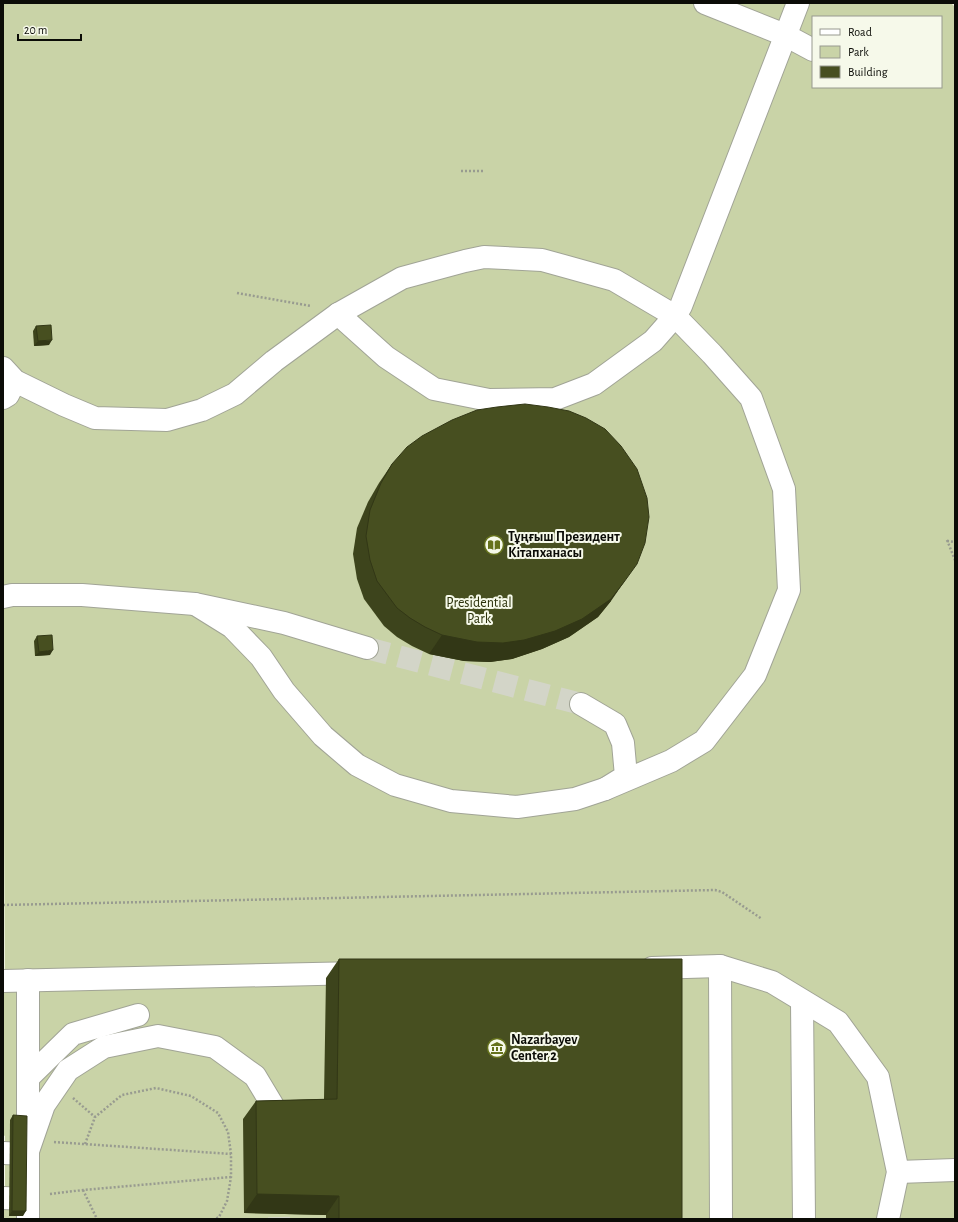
<svg xmlns="http://www.w3.org/2000/svg" width="958" height="1222" font-family="'Alegreya Sans',sans-serif">
<style>
.green{fill:#c9d3a7;fill-rule:evenodd}
.lines{fill:none;stroke-linecap:round;stroke-linejoin:round}
.minor-tunnel{stroke:#d3d5c8;stroke-width:22;stroke-dasharray:22 11;stroke-linecap:butt}
.minor-casing{stroke:#a1a496;stroke-width:24}
.path{stroke:#989b90;stroke-width:2.5;stroke-dasharray:2 2;stroke-linecap:butt}
.minor{stroke:#fff;stroke-width:22}
.wall{fill:#3d441c}
.shaded-wall{fill:#323716}
.building{fill:#474f20;stroke:#323716}
.labels{text-anchor:middle;dominant-baseline:central;stroke-width:4;stroke-linejoin:round;paint-order:stroke}
.poi-label{font-size:14px;font-weight:bold;fill:#0b0c07;stroke:#f6f9ea;text-anchor:start}
.park-label{font-size:14px;fill:#2b310a;stroke:#f6f9ea}
</style>
<rect width="100%" height="100%" fill="#f6f9ea"/>
<path class="green" d="M 3,3 L 951,3 L 955,7 L 955,1219 L 3,1219 L 3,1208 L 5,1208 L 5,1136 L 3,1135 L 3,989 L 5,988 L 3,656 ZM 813,17 L 941,17 L 941,87 L 813,87 Z"/>
<g class="lines">
<g class="minor-tunnel">
<path d="M 367,648 L 581,704"/>
<path d="M 278,1184 L 279,1219"/>
</g>
<g class="minor-casing">
<g id="minor">
<path d="M 705,3 L 785,35 L 813,50"/>
<path d="M 338,314 L 386,357 L 434,389 L 489,400 L 555,399 L 594,384 L 653,341 L 675,316 L 681,306 L 798,3"/>
<path d="M 3,368 L 15,381 L 64,405 L 95,418 L 167,420 L 202,410 L 235,394 L 274,361 L 338,314 L 402,278 L 465,261 L 484,257 L 542,260 L 614,280 L 675,316 L 712,354 L 751,398 L 784,489 L 789,590 L 755,675 L 704,741 L 671,761 L 605,789"/>
<path d="M 3,398 L 8,395 L 15,381"/>
<path d="M 3,597 L 12,595 L 82,595 L 195,604 L 284,623 L 367,648"/>
<path d="M 195,604 L 232,627 L 261,657 L 284,691 L 323,736 L 357,765 L 395,785 L 451,801 L 517,807 L 575,799 L 605,789 L 626,776 L 623,743 L 615,724 L 581,704"/>
<path d="M 720,966 L 721,1219"/>
<path d="M 652,968 L 720,966 L 772,982 L 838,1022 L 878,1077 L 898,1172 L 888,1219"/>
<path d="M 3,981 L 360,973"/>
<path d="M 802,1001 L 804,1219"/>
<path d="M 28,1078 L 73,1034 L 138,1015"/>
<path d="M 3,1153 L 27,1154"/>
<path d="M 27,1154 L 44,1105 L 68,1070 L 104,1047 L 158,1036 L 215,1047 L 255,1076 L 276,1111"/>
<path d="M 898,1172 L 955,1170"/>
<path d="M 3,1198 L 27,1199"/>
<path d="M 28,1219 L 28,980"/>
</g>
</g>
<g class="path">
<path d="M 461,171 L 484,171"/>
<path d="M 237,293 L 311,306"/>
<path d="M 947,540 L 955,560"/>
<path d="M 947,541 L 955,542"/>
<path d="M 3,905 L 715,890 L 722,892 L 762,919"/>
<path d="M 73,1098 L 95,1117"/>
<path d="M 54,1142 L 231,1154"/>
<path d="M 85,1144 L 95,1117 L 122,1095 L 156,1088 L 191,1096 L 218,1113 L 228,1132 L 231,1154 L 231,1177 L 227,1201 L 219,1217 L 215,1219"/>
<path d="M 83,1190 L 97,1219"/>
<path d="M 50,1194 L 83,1190 L 231,1177"/>
</g>
<use href="#minor" class="minor"/>
</g>
<g class="wall">
<path d="M 36,326 L 49,345 L 34,346 L 33,331 Z"/>
<path d="M 392,464 L 611,601 L 598,617 L 569,637 L 542,649 L 512,659 L 490,662 L 464,661 L 429,654 L 412,646 L 397,637 L 384,626 L 364,599 L 357,579 L 353,554 L 357,528 L 368,502 L 379,483 Z"/>
<path d="M 37,636 L 50,655 L 35,656 L 34,641 Z"/>
<path d="M 339,959 L 682,1219 L 326,1219 L 326,1215 L 244,1213 L 243,1119 L 256,1101 L 324,1099 L 326,978 Z"/>
<path d="M 13,1115 L 23,1216 L 9,1216 L 10,1120 Z"/>
</g>
<g class="shaded-wall">
<path d="M 52,340 L 49,345 L 34,346 L 38,341 Z"/>
<path d="M 624,582 L 611,601 L 598,617 L 569,637 L 542,649 L 512,659 L 490,662 L 464,661 L 429,654 L 442,635 Z"/>
<path d="M 53,650 L 50,655 L 35,656 L 39,652 Z"/>
<path d="M 257,1194 L 339,1196 L 326,1215 L 244,1213 Z"/>
<path d="M 12,1211 L 26,1211 L 23,1216 L 9,1216 Z"/>
</g>
<g class="building">
<path d="M 51,325 L 52,340 L 38,341 L 36,326 Z"/>
<path d="M 525,404 L 548,407 L 569,411 L 586,418 L 605,429 L 621,446 L 637,469 L 647,498 L 649,517 L 645,543 L 637,564 L 624,582 L 611,599 L 582,619 L 555,631 L 524,640 L 503,643 L 477,642 L 442,635 L 425,627 L 410,618 L 397,608 L 377,581 L 370,560 L 366,536 L 370,510 L 381,483 L 392,464 L 407,447 L 422,436 L 452,420 L 477,410 L 497,407 Z"/>
<path d="M 52,635 L 53,650 L 39,652 L 37,636 Z"/>
<path d="M 339,959 L 682,959 L 682,1219 L 339,1219 L 339,1196 L 257,1194 L 256,1101 L 337,1099 Z"/>
<path d="M 13,1115 L 27,1116 L 26,1211 L 12,1211 Z"/>
</g>
<defs>
<g id="library-ring" transform="scale(1)"><circle r="9.5" fill="#f6f9ea" stroke="#65721c" stroke-width="1.5"/><path d="M-6-4Q-3-5.5-.7-3.5V5Q-3 3-6 4ZM6-4Q3-5.5 .7-3.5V5Q3 3 6 4Z" fill="#65721c"/></g>
<g id="museum-ring" transform="scale(1)"><circle r="9.5" fill="#f6f9ea" stroke="#65721c" stroke-width="1.5"/><path d="M0-6L6-3V-2H-6V-3ZM-5-1h2V3h-2ZM-1-1h2V3h-2ZM3-1h2V3H3ZM-6 4H6V6H-6Z" fill="#65721c"/></g>
</defs>
<g fill-rule="evenodd">
<use href="#library-ring" x="494" y="545"/>
<use href="#museum-ring" x="497" y="1048"/>
</g>
<g class="labels">
<g class="poi-label">
<text x="508" y="537">Тұңғыш Президент<tspan x="508" dy="16">Кітапханасы</tspan></text>
<text x="511" y="1040">Nazarbayev<tspan x="511" dy="16">Center 2</tspan></text>
</g>
<g class="park-label">
<text x="479" y="603">Presidential<tspan x="479" dy="16">Park</tspan></text>
</g>
</g>
<rect width="958" height="1222" fill="none" stroke="#0b0c07" stroke-width="8"/>
<rect x="812" y="16" width="130" height="72" fill="#f6f9ea" stroke="#989a8f"/>
<rect x="820" y="29" width="20" height="6" fill="#ffffff" stroke="#989a8f"/>
<text x="848" y="36" font-size="12" fill="#0b0c07">Road</text>
<rect x="820" y="46" width="20" height="12" fill="#c9d3a7" stroke="#989a8f"/>
<text x="848" y="56" font-size="12" fill="#0b0c07">Park</text>
<rect x="820" y="66" width="20" height="12" fill="#474f20" stroke="#989a8f"/>
<text x="848" y="76" font-size="12" fill="#0b0c07">Building</text>
<path d="M18 34v6h63v-6" fill="none" stroke="#0b0c07" stroke-width="2"/>
<text x="24" y="34" font-size="12" fill="#0b0c07" stroke="#f6f9ea" stroke-width="3" paint-order="stroke">20 m</text>
</svg>
